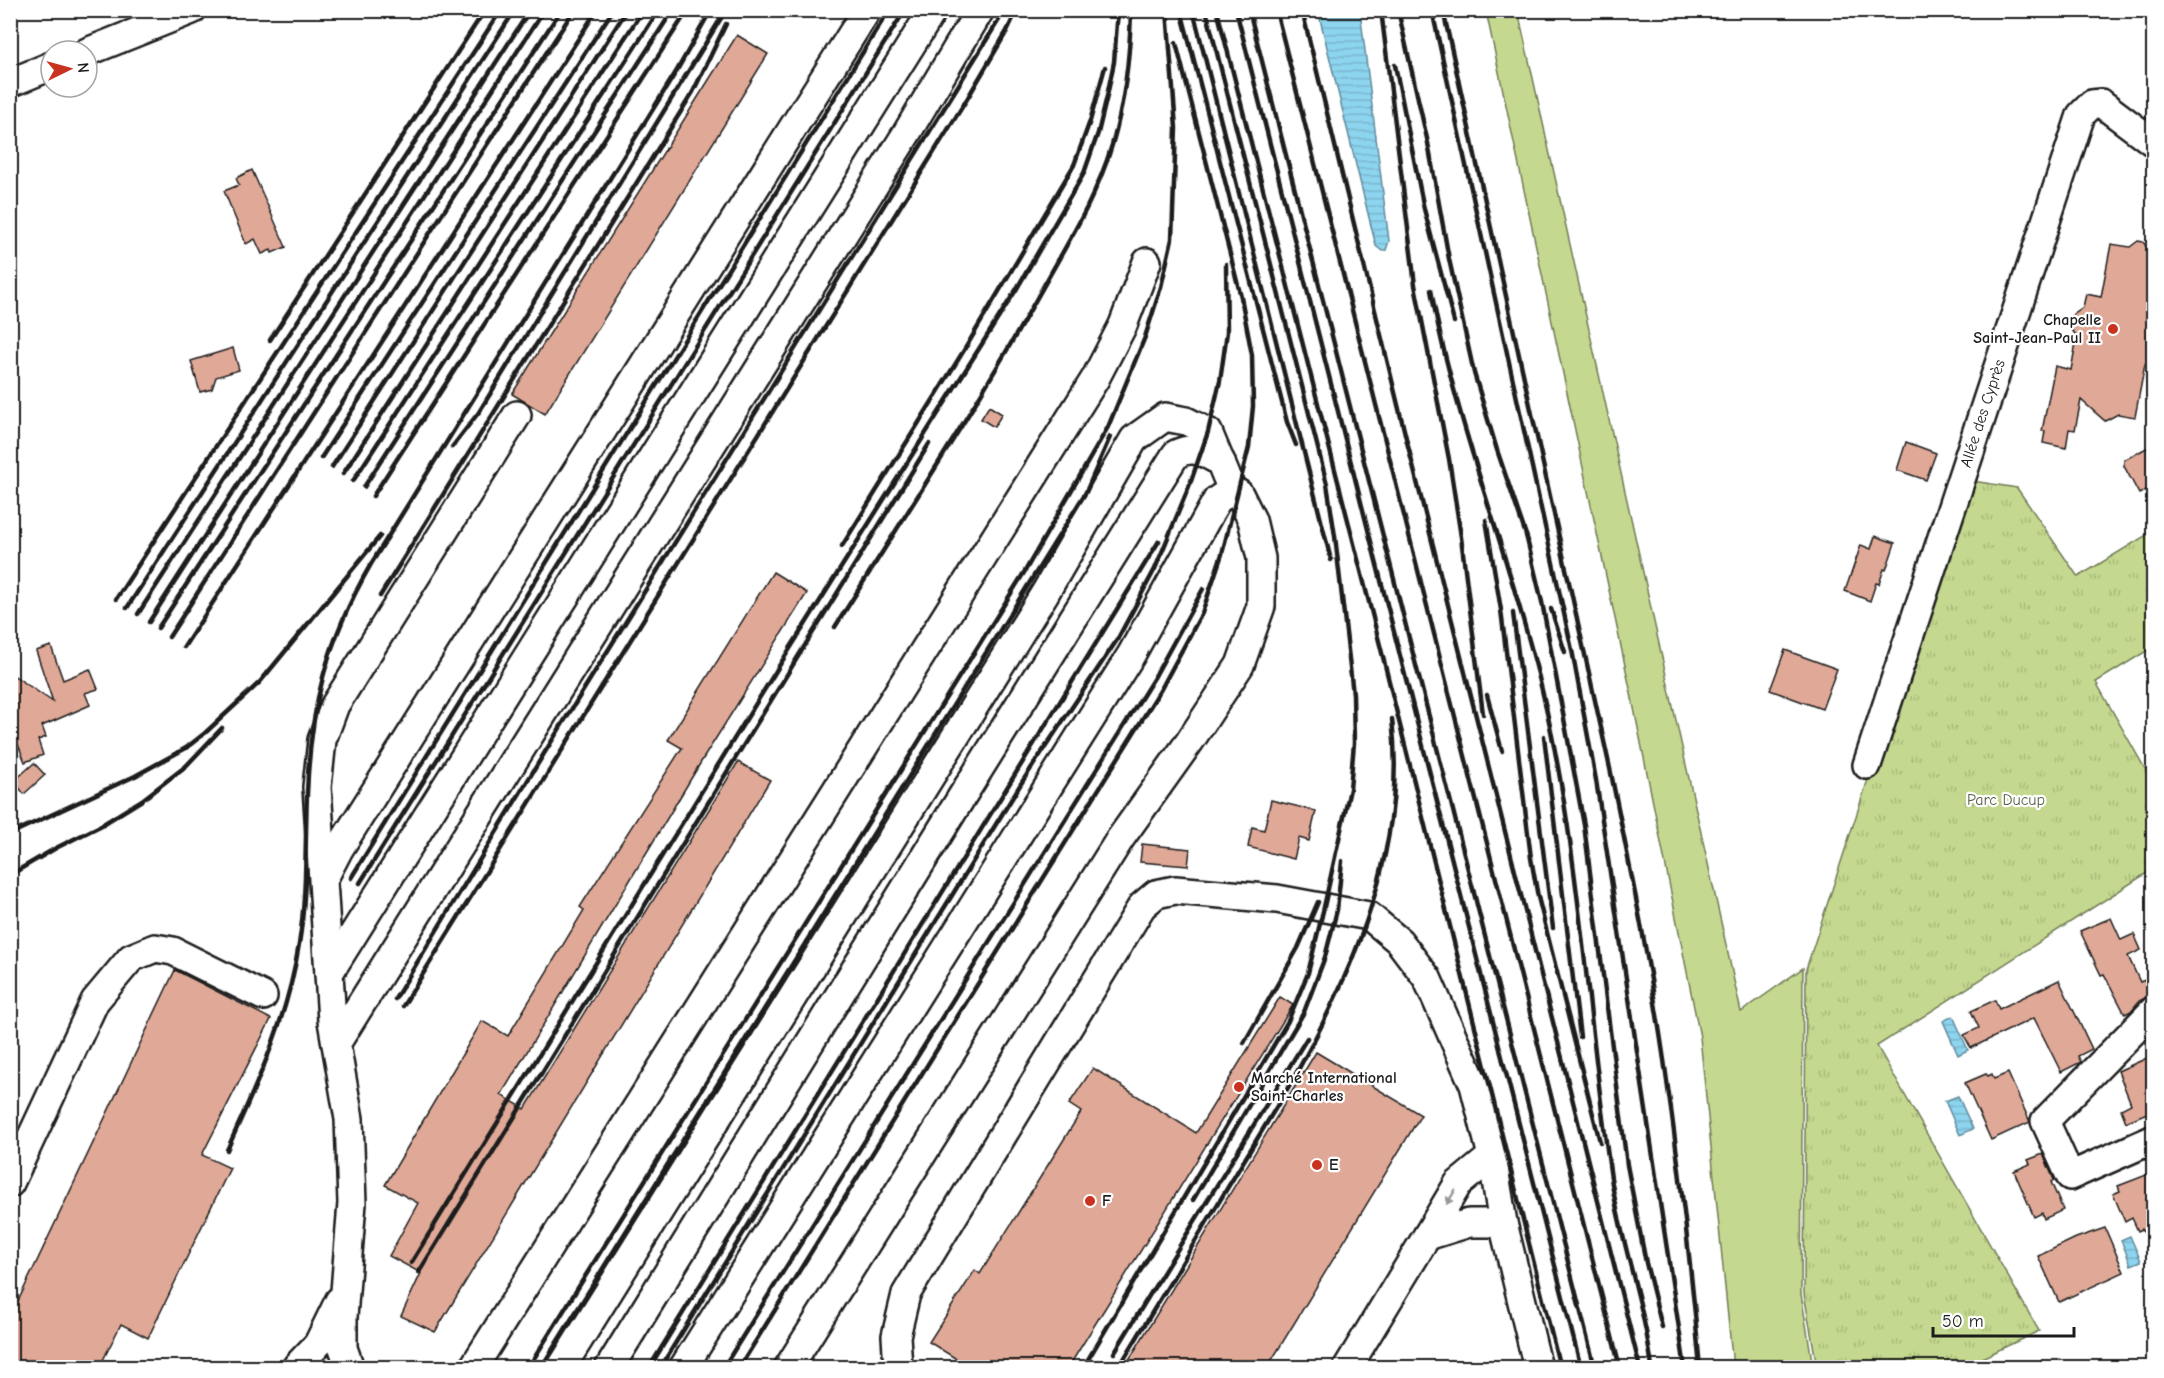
<svg xmlns="http://www.w3.org/2000/svg" width="2164" height="1378" font-family="'Comic Neue',sans-serif">
<style>
.green{fill:#c4d98f;stroke:#707a56;stroke-width:1.5}
.park{fill:url(#park-tufts);stroke:#707a56;stroke-width:1.5}
.water{fill:url(#water-rules);stroke:#608a9b;stroke-width:1.5}
.building{fill:#e0a997;stroke:#1c1c1c;stroke-width:1.5}
.lines{fill:none;stroke-linecap:round;stroke-linejoin:round}
.minor-casing{stroke:#1c1c1c;stroke-width:32}
.minor{stroke:#fff;stroke-width:27}
.rail{stroke:#1c1c1c;stroke-width:4.5}
.oneway{fill:#999}
.poi-dot{fill:#c8321e;stroke:#fff;stroke-width:2}
.labels{text-anchor:middle;dominant-baseline:central;stroke-width:4.5;stroke-linejoin:round;paint-order:stroke}
.poi-label{font-size:16px;font-weight:bold;fill:#1c1c1c;stroke:#fff;text-anchor:start}
.street-label{font-size:16px;fill:#1c1c1c;stroke:#fff}
.park-label{font-size:16px;fill:#575e44;stroke:#fff}
</style>
<defs>
<pattern id="park-tufts" width="24" height="20" patternUnits="userSpaceOnUse" patternTransform="scale(1.5)"><rect width="24" height="20" fill="#c4d98f"/><path d="M3 7l-1-3M5 7V3M7 7l1-3M15 17l-1-3M17 17v-4M19 17l1-3" fill="none" stroke="#a8ba7b"/></pattern>
<pattern id="water-rules" width="6" height="5" patternUnits="userSpaceOnUse" patternTransform="scale(1.5)"><rect width="6" height="5" fill="#8dd4ef"/><path d="M0 2.5h6" fill="none" stroke="#79b5cc"/></pattern>
</defs>
<rect width="100%" height="100%" fill="#fff"/>
<filter id="ink" filterUnits="userSpaceOnUse"><feTurbulence type="fractalNoise" baseFrequency=".0167" numOctaves="2"/><feDisplacementMap in="SourceGraphic" scale="12" xChannelSelector="R" yChannelSelector="G"/><feConvolveMatrix kernelMatrix="1 2 1 2 8 2 1 2 1" color-interpolation-filters="sRGB"/></filter>
<g filter="url(#ink)">
<path class="green" d="M 1486,11 L 1518,11 L 1741,1012 L 1803,968 L 1801,1294 L 1813,1367 L 1733,1367 L 1700,1037 L 1633,703 Z"/>
<path class="park" d="M 1966,480 L 2017,488 L 2078,577 L 2153,531 L 2153,647 L 2096,682 L 2153,783 L 2153,869 L 1877,1046 L 2039,1331 L 1963,1367 L 1817,1367 L 1804,1294 L 1806,969 Z"/>
<g class="water">
<path d="M 1318,11 L 1360,11 L 1389,241 L 1386,250 L 1382,251 L 1376,246 Z"/>
<path d="M 1953,1016 L 1968,1050 L 1958,1055 L 1943,1021 Z"/>
<path d="M 1958,1096 L 1973,1129 L 1960,1135 L 1945,1101 Z"/>
<path d="M 2130,1236 L 2141,1261 L 2131,1265 L 2121,1240 Z"/>
</g>
<g class="building">
<path d="M 737,35 L 768,54 L 545,414 L 512,394 Z"/>
<path d="M 252,170 L 286,247 L 272,253 L 271,250 L 262,254 L 255,239 L 246,244 L 224,191 L 239,185 L 236,178 Z"/>
<path d="M 2138,241 L 2143,242 L 2150,251 L 2154,252 L 2154,365 L 2145,364 L 2135,417 L 2118,414 L 2105,421 L 2081,400 L 2075,430 L 2069,429 L 2066,448 L 2043,443 L 2045,431 L 2042,431 L 2055,366 L 2071,370 L 2077,337 L 2070,327 L 2073,314 L 2083,307 L 2086,294 L 2101,297 L 2111,244 L 2130,247 Z"/>
<path d="M 233,348 L 239,370 L 216,377 L 212,389 L 200,392 L 191,361 Z"/>
<path d="M 989,406 L 1002,414 L 994,427 L 981,419 Z"/>
<path d="M 1906,442 L 1936,453 L 1926,480 L 1897,470 Z"/>
<path d="M 2154,444 L 2154,486 L 2139,494 L 2124,466 L 2124,460 Z"/>
<path d="M 1875,536 L 1895,543 L 1886,570 L 1884,569 L 1879,584 L 1876,583 L 1870,601 L 1845,591 L 1861,545 L 1871,549 Z"/>
<path d="M 773,572 L 807,593 L 701,762 L 501,1095 L 525,1109 L 738,762 L 770,780 L 435,1332 L 401,1316 L 421,1273 L 389,1256 L 418,1203 L 385,1185 L 482,1021 L 508,1036 L 584,910 L 580,907 L 682,748 L 668,740 Z"/>
<path d="M 51,646 L 63,680 L 90,669 L 98,689 L 85,693 L 90,705 L 42,726 L 46,737 L 38,740 L 43,755 L 25,762 L 10,724 L 10,673 L 53,702 L 36,651 Z"/>
<path d="M 1785,650 L 1837,669 L 1822,709 L 1770,690 Z"/>
<path d="M 34,763 L 45,775 L 24,794 L 14,781 Z"/>
<path d="M 1271,800 L 1316,811 L 1309,841 L 1299,838 L 1294,859 L 1248,847 L 1252,827 L 1264,830 Z"/>
<path d="M 1142,844 L 1190,849 L 1188,866 L 1140,862 Z"/>
<path d="M 2111,918 L 2121,940 L 2134,934 L 2141,950 L 2128,956 L 2140,982 L 2145,980 L 2151,995 L 2139,1001 L 2131,1011 L 2125,1014 L 2104,974 L 2101,975 L 2080,931 Z"/>
<path d="M 175,970 L 271,1019 L 202,1155 L 230,1168 L 148,1338 L 121,1324 L 99,1368 L 10,1368 L 10,1318 Z"/>
<path d="M 2059,980 L 2092,1049 L 2078,1056 L 2081,1062 L 2061,1072 L 2034,1018 L 1971,1048 L 1964,1035 L 1979,1028 L 1971,1011 L 1995,1000 L 1999,1009 Z"/>
<path d="M 1280,997 L 1293,1005 L 1068,1368 L 971,1368 L 929,1342 L 975,1270 L 980,1274 L 1081,1112 L 1069,1104 L 1093,1068 L 1196,1133 Z"/>
<path d="M 1316,1052 L 1421,1115 L 1267,1368 L 1124,1368 Z"/>
<path d="M 2154,1055 L 2154,1110 L 2126,1122 L 2121,1109 L 2131,1104 L 2118,1071 Z"/>
<path d="M 2008,1073 L 2030,1122 L 1991,1140 L 1965,1083 L 1986,1074 L 1988,1076 L 1992,1074 L 1994,1079 Z"/>
<path d="M 2043,1154 L 2054,1180 L 2051,1182 L 2063,1210 L 2044,1219 L 2042,1213 L 2034,1217 L 2014,1171 L 2030,1164 L 2028,1160 Z"/>
<path d="M 2154,1172 L 2154,1255 L 2142,1229 L 2138,1231 L 2132,1218 L 2125,1222 L 2113,1194 L 2120,1191 L 2118,1186 Z"/>
<path d="M 2105,1228 L 2124,1272 L 2059,1302 L 2038,1256 L 2076,1238 Z"/>
</g>
<g class="lines">
<g class="minor-casing">
<g id="minor">
<path d="M 87,52 L 192,10"/>
<path d="M 10,83 L 51,66"/>
<path id="s1" d="M 1867,765 L 2081,115 L 2092,104 L 2101,103 L 2154,143"/>
<path d="M 324,878 L 339,849 L 867,10"/>
<path d="M 329,973 L 933,10"/>
<path d="M 2154,1010 L 2045,1121 L 2070,1176 L 2154,1139"/>
<path d="M 336,1044 L 905,136 L 980,10"/>
<path d="M 1492,1156 L 1458,1184 L 1427,1236 L 1469,1223 L 1503,1223"/>
<path d="M 10,1183 L 95,1001 L 131,958 L 155,948 L 173,951 L 263,996"/>
<path d="M 297,1366 L 318,1344 L 339,1301"/>
<path d="M 350,1368 L 343,1348 L 343,1317 L 352,1203 L 349,1119 L 332,1021 L 317,787 L 322,740 L 335,705 L 517,415"/>
<path d="M 473,1368 L 1095,379 L 1123,325 L 1147,262"/>
<path d="M 561,1368 L 1045,593 L 1134,439 L 1165,417 L 1186,421 L 1208,432 L 1232,490"/>
<path d="M 609,1368 L 966,790 L 1176,454 C 1195,445 1204,453 1221,462"/>
<path d="M 683,1368 L 1131,655 L 1217,500 L 1232,490 L 1239,494 L 1252,520 L 1261,558 L 1261,606 L 1240,665 L 1190,741 L 1120,839 L 788,1368"/>
<path d="M 898,1368 L 896,1336 L 906,1294 L 1142,906 L 1156,894 L 1175,890 L 1277,899 L 1369,916 L 1399,941 L 1427,978 L 1474,1085 L 1492,1156 L 1503,1223 L 1538,1368"/>
<path d="M 1347,1368 L 1427,1236"/>
</g>
</g>
<use href="#minor" class="minor"/>
<g class="rail">
<path d="M 1181,10 L 1287,422 L 1296,445"/>
<path d="M 1193,10 L 1331,560"/>
<path d="M 1217,10 L 1380,645 L 1560,1368"/>
<path d="M 1236,10 L 1581,1368"/>
<path d="M 1249,10 L 1595,1368"/>
<path d="M 1276,10 L 1620,1368"/>
<path d="M 1302,10 L 1407,442 L 1640,1368"/>
<path d="M 1381,10 L 1415,285 L 1449,459 L 1461,537 L 1483,714"/>
<path d="M 1398,10 L 1428,143 L 1449,259 L 1474,373 L 1497,450 L 1528,541"/>
<path d="M 1432,10 L 1572,650 L 1596,780 L 1685,1368"/>
<path d="M 1443,10 L 1611,773 C 1630,868 1650,964 1664,1060 C 1679,1162 1691,1265 1700,1368"/>
<path d="M 1395,65 L 1424,209 L 1454,322"/>
<path d="M 1431,290 C 1456,426 1510,556 1542,690 C 1580,850 1587,1016 1611,1178 C 1621,1242 1644,1303 1652,1368"/>
<path d="M 270,340 L 485,10"/>
<path d="M 452,447 L 479,412 L 726,10"/>
<path d="M 321,458 L 613,10"/>
<path d="M 332,467 L 627,10"/>
<path d="M 343,474 L 643,10"/>
<path d="M 353,481 L 659,10"/>
<path d="M 364,487 L 673,10"/>
<path d="M 373,496 L 688,10"/>
<path d="M 1486,520 L 1501,610 L 1531,858 L 1538,897 L 1600,1142"/>
<path d="M 1526,535 L 1542,602 L 1584,825 L 1627,1165 L 1646,1263 L 1662,1327"/>
<path d="M 842,546 L 966,347 L 1074,165 L 1090,121 L 1105,67"/>
<path d="M 380,596 L 693,92 L 726,24"/>
<path d="M 116,599 L 501,10"/>
<path d="M 127,608 L 515,10"/>
<path d="M 1551,609 L 1565,652"/>
<path d="M 1513,613 L 1553,928"/>
<path d="M 138,614 L 530,10"/>
<path d="M 149,622 L 544,10"/>
<path d="M 835,627 C 904,517 975,409 1038,296 C 1065,247 1096,199 1112,145 C 1125,101 1130,56 1131,10"/>
<path d="M 158,628 L 561,10"/>
<path d="M 169,637 L 574,10"/>
<path d="M 184,647 L 597,10"/>
<path d="M 1487,695 L 1502,751"/>
<path d="M 1544,736 L 1580,1037"/>
<path d="M 10,834 L 135,776 L 186,748 L 205,733 L 260,682 L 380,536"/>
<path d="M 10,875 L 56,848 L 100,826 L 142,800 L 186,766 L 222,728"/>
<path d="M 351,878 L 889,10"/>
<path d="M 360,883 L 905,10"/>
<path d="M 395,999 L 545,752 L 1005,10"/>
<path d="M 403,1006 L 967,99 L 1007,31 L 1017,10"/>
<path d="M 1244,1043 L 1298,948 L 1318,902"/>
<path d="M 227,1150 C 257,1084 288,1017 299,944 C 307,895 305,844 307,794 C 310,707 327,640 371,564 L 676,72 L 711,10"/>
<path d="M 1193,1200 L 1304,1012 L 1325,957 L 1337,910 L 1342,861"/>
<path d="M 411,1263 L 779,666 L 1016,290 L 1084,173 L 1098,133 L 1107,96 L 1114,62 L 1118,10"/>
<path d="M 419,1272 L 929,444"/>
<path d="M 1114,1353 L 1307,1038"/>
<path d="M 1124,1359 L 1289,1086 C 1352,976 1408,849 1392,719"/>
<path d="M 528,1368 L 1025,571 L 1108,427 L 1145,337 L 1161,287 L 1172,239 L 1176,128 L 1167,10"/>
<path d="M 541,1368 L 1086,492 L 1110,437"/>
<path d="M 649,1368 L 1159,541"/>
<path d="M 660,1368 L 1022,782 L 1117,640 L 1155,569 L 1190,484 L 1208,432 L 1220,381 L 1227,332 L 1226,264"/>
<path d="M 723,1368 L 1155,676 L 1203,589"/>
<path d="M 739,1368 L 1161,689 L 1202,613 L 1222,554 L 1249,447 L 1253,406 L 1252,355 L 1241,297 L 1176,43"/>
<path d="M 1083,1368 L 1288,1021 L 1308,973 L 1324,907 L 1350,789 L 1354,743 L 1353,694 L 1335,536 L 1327,484 L 1206,10"/>
</g>
</g>
<defs><path id="oneway-solid" d="M-6-.8H1V-3.2L6.5 0L1 3.2V.8H-6Z" transform="scale(1.5)"/></defs>
<use class="oneway" href="#oneway-solid" transform="translate(1451 1197) rotate(121)"/>
</g>
<g class="poi-dot">
<circle cx="2113" cy="329" r="6"/>
<circle cx="1239" cy="1087" r="6"/>
<circle cx="1317" cy="1165" r="6"/>
<circle cx="1090" cy="1201" r="6"/>
</g>
<g class="labels">
<g class="poi-label">
<text x="2101" y="320" text-anchor="end">Chapelle<tspan x="2101" dy="18">Saint-Jean-Paul II</tspan></text>
<text x="1251" y="1078">Marché International<tspan x="1251" dy="18">Saint-Charles</tspan></text>
<text x="1329" y="1165">E</text>
<text x="1102" y="1201">F</text>
</g>
<g class="street-label">
<text stroke="none"><textPath href="#s1" startOffset="370">Allée des Cyprès</textPath></text>
</g>
<g class="park-label">
<text x="2006" y="800">Parc Ducup</text>
</g>
</g>
<rect width="2164" height="1378" fill="none" stroke="#fff" stroke-width="36"/>
<rect x="18" y="18" width="2128" height="1342" fill="none" stroke="#1c1c1c" stroke-width="2" filter="url(#ink)"/>
<g transform="translate(69 69) rotate(85)"><circle r="28" fill="#ffffff" stroke="#a4a4a4" stroke-width="1.5"/>
<path d="M0-4.5L10 22L0 15L-10 22Z" fill="#c8321e"/>
<text y="-9" font-size="16" font-weight="bold" text-anchor="middle" fill="#1c1c1c">N</text>
</g>
<path d="M1933 1327v9h141v-9" fill="none" stroke="#1c1c1c" stroke-width="3"/>
<text x="1942" y="1327" font-size="18" fill="#1c1c1c" stroke="#ffffff" stroke-width="4.5" paint-order="stroke">50 m</text>
</svg>
